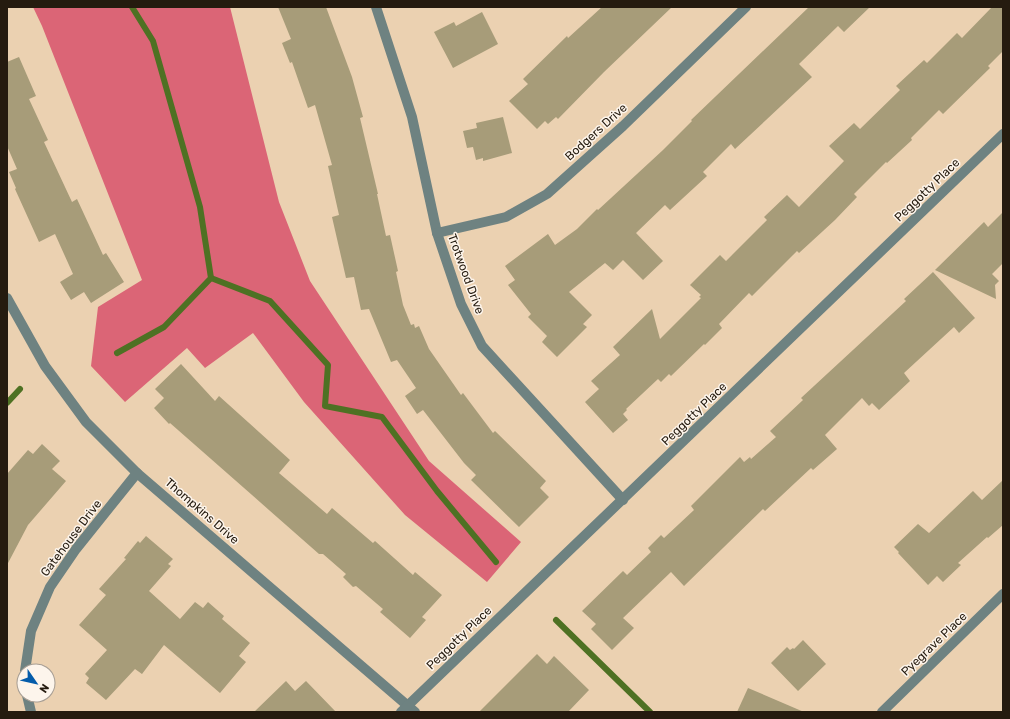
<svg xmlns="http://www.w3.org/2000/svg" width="1010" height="719" font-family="Rubik,sans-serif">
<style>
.forest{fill:#db6576}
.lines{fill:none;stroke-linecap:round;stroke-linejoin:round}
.stream{stroke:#4e7123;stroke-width:6}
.building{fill:#a79c79}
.minor{stroke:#6e8281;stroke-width:10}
.labels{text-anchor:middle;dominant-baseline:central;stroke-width:3;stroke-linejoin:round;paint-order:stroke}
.street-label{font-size:12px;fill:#251b0f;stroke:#fdf5ec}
</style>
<rect width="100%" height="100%" fill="#ebd1b1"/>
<path class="forest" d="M 33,7 L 230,7 L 279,202 L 310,281 L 429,461 L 521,542 L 487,582 L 405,515 L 304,402 L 253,333 L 205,368 L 187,348 L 125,402 L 91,366 L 98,307 L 142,280 L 42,26 Z"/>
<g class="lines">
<g class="stream">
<path d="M 211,278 L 270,301 L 328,365 L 325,406 L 382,417 L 437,491 L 496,562"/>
<path d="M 117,353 L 164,327 L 211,278 L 200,207 L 153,41 L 132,7"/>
<path d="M 7,403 L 20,389"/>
<path d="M 556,620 L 650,712"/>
</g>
</g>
<g class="building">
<path d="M 278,7 L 326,7 L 352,77 L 363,117 L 360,118 L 378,194 L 377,194 L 386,236 L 390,235 L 398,271 L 396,272 L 403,305 L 411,325 L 414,324 L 415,328 L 419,326 L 429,349 L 461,395 L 463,393 L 493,433 L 495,431 L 546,481 L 540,488 L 549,497 L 519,527 L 471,480 L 476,475 L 464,463 L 423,410 L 417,414 L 405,396 L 416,388 L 397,360 L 391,362 L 369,309 L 361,310 L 354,277 L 346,278 L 332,217 L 339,215 L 328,166 L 332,165 L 315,105 L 308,108 L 292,62 L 290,63 L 282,43 L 291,39 Z"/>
<path d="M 602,7 L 672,7 L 604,72 L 558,119 L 556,117 L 548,124 L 545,121 L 537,129 L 509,101 L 528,84 L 523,79 L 567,36 L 568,38 Z"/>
<path d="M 809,7 L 870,7 L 844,32 L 838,26 L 799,64 L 812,77 L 735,149 L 731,144 L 703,172 L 707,176 L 670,210 L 665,205 L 636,233 L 663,261 L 643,280 L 623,260 L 613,270 L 605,263 L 569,292 L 592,315 L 583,324 L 587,327 L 557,357 L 542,342 L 547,336 L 528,317 L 531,314 L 508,285 L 515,280 L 505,266 L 548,234 L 555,245 L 577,229 L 597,209 L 598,210 L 663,150 L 692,121 L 691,120 Z"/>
<path d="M 992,7 L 1003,7 L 1003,51 L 988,66 L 990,68 L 943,114 L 939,110 L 911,138 L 912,140 L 887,163 L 886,162 L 854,194 L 857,197 L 835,220 L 799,253 L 797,251 L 752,296 L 749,293 L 719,324 L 722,328 L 705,345 L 704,344 L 671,376 L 669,374 L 661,382 L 658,379 L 626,409 L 627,410 L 623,414 L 628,420 L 613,433 L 585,402 L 599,389 L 591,381 L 620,355 L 613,347 L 652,309 L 660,339 L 701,298 L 699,297 L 701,295 L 690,285 L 720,255 L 726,261 L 767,220 L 764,217 L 787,195 L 799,207 L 844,161 L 829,146 L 854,123 L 860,129 L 900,90 L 896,86 L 924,60 L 927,63 L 957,33 L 962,38 Z"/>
<path d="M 482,12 L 498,44 L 453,68 L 434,32 L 454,22 L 456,26 Z"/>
<path d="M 19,57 L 36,96 L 29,99 L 48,140 L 44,142 L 72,202 L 77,199 L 103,255 L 106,253 L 124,282 L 91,303 L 84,292 L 71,300 L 60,282 L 73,274 L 55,234 L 39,242 L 15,189 L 16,188 L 9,172 L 17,169 L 7,146 L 7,62 Z"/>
<path d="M 503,117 L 512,153 L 483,161 L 483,158 L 476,160 L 473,147 L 467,148 L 463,131 L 477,128 L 476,123 Z"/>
<path d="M 1003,212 L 1003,263 L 992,274 L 999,281 L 995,285 L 996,299 L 935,270 L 984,222 L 988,227 Z"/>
<path d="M 933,272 L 975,318 L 959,333 L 954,327 L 904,373 L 910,381 L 879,410 L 872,403 L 869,406 L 862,398 L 825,435 L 837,449 L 813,470 L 811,468 L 765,511 L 763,509 L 684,586 L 671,572 L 623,618 L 634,628 L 612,650 L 591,629 L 596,624 L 582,611 L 623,571 L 627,575 L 651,552 L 648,548 L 661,535 L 664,538 L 694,510 L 691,506 L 740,457 L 744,462 L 750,457 L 751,459 L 776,437 L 770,431 L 803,400 L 801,398 L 906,301 L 904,299 Z"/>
<path d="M 181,364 L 215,401 L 219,396 L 290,460 L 279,473 L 327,514 L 332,508 L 373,543 L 375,541 L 413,575 L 415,572 L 442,595 L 422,617 L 426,620 L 410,638 L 380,612 L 383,609 L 356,586 L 353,587 L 343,577 L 346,574 L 323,554 L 319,554 L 170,423 L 169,424 L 154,408 L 164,398 L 155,389 Z"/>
<path d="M 42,444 L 60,461 L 52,469 L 66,481 L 28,525 L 7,565 L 7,474 L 28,450 L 33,454 Z"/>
<path d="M 1003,480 L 1003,525 L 988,538 L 987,537 L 958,563 L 961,565 L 943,582 L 937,576 L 928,585 L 898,553 L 899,552 L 894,547 L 918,524 L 929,533 L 973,491 L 982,500 Z"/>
<path d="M 146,536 L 173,559 L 168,564 L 171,566 L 149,591 L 180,619 L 195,602 L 203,608 L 208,602 L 224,616 L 222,619 L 250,643 L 239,656 L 246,662 L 220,693 L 164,645 L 142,674 L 135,669 L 106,700 L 86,683 L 89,678 L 85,674 L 107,650 L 79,625 L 106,595 L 99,589 L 126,559 L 124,558 L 138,541 L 140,543 Z"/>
<path d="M 803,640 L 826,664 L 798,691 L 771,663 L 787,647 L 790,650 L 793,648 L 794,649 Z"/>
<path d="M 537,654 L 547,664 L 554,656 L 589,690 L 568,712 L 479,712 Z"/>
<path d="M 286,681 L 295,691 L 306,681 L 336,712 L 254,712 Z"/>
<path d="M 748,688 L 804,712 L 737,712 Z"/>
</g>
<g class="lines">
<g class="minor">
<path d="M 376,7 L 412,117 L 437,233 L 461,304 L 482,346 L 623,500"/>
<path d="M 437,233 L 506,217 L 547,194 L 623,126 L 746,7"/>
<path d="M 7,298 L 45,366 L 86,422 L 137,473 L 415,712"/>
<path d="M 25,671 L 31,631 L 50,587 L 76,549 L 137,473"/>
<path d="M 24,681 L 24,684"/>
<path d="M 27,695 L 31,712"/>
<path d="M 401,712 L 1003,134"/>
<path d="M 882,712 L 1003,594"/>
</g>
</g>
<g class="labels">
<g class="street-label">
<text transform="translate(596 132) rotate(-42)">Bodgers Drive</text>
<text transform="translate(927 190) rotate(-44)">Peggotty Place</text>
<text transform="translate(466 274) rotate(70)">Trotwood Drive</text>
<text transform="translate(694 414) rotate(-44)">Peggotty Place</text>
<text transform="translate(202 511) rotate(41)">Thompkins Drive</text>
<text transform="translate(71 538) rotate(-53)">Gatehouse Drive</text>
<text transform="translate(459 638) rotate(-44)">Peggotty Place</text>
<text transform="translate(934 644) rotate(-44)">Pyegrave Place</text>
</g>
</g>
<rect width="1010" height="719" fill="none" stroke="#251b0f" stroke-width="16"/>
<g transform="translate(36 683) rotate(124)"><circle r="19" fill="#fdf5ec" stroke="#a79e94"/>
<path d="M0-3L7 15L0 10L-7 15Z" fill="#055caa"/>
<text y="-6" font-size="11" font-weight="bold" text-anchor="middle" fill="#251b0f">N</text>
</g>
</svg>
